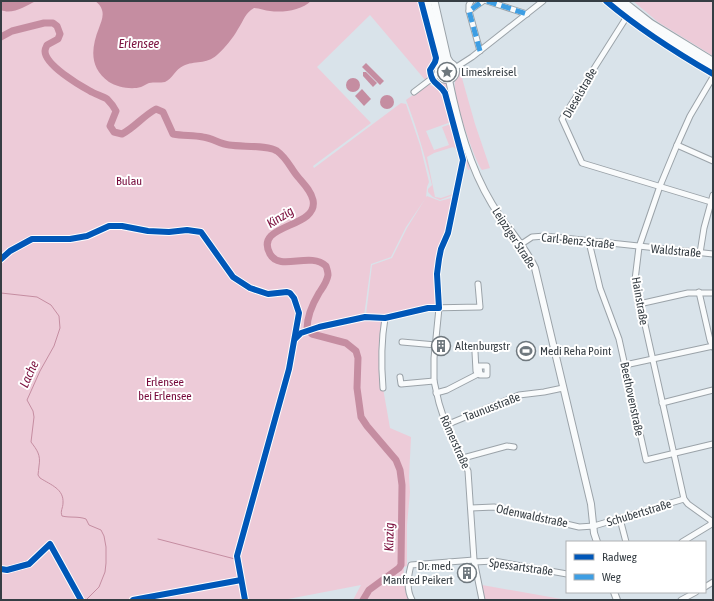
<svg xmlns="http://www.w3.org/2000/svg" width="714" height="601" font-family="'Asap Condensed',sans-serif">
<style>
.green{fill:#edcbd8;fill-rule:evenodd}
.water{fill:#c58da1}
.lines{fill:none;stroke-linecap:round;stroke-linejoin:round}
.stream{stroke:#c58da1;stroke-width:1}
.river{stroke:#c58da1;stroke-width:7}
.minor-casing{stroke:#9ba3a9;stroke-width:7}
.major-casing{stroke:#9ba3a9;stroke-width:8}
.highway-casing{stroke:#9ba3a9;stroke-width:9}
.minor{stroke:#f9fbfc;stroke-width:5}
.major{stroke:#f9fbfc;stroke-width:6}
.highway{stroke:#f9fbfc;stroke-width:7}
.quiet{stroke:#3e9ee3;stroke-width:5;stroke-dasharray:10 5;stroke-linecap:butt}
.cycleway-casing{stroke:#fff;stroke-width:8}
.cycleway{stroke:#0057b8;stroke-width:6}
.labels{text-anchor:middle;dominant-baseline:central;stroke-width:4;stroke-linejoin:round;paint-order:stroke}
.poi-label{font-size:12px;fill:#363e44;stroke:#fff;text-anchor:start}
.street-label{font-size:12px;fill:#363e44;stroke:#fff}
.park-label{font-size:12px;fill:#75083a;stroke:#fff}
.water-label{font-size:13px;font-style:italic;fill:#7d1340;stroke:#fff}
</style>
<rect width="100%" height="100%" fill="#d9e3ea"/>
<g class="green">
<path d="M 1,1 L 420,1 L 434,57 C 434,64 428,73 426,81 L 370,15 L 317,67 L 371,123 L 313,166 L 314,168 L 401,103 L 406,104 L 420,145 L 429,182 L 427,187 L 426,197 L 427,196 L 440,201 L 455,197 L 447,232 L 440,247 L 437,258 L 436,304 L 433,306 L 385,317 L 366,315 L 372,265 L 392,258 L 407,228 L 425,199 L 406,227 L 391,257 L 371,264 L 364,316 L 334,322 L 336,324 L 364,317 L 384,319 L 380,371 L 390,428 L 411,437 L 409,477 L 410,492 L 407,525 L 407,566 L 404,567 C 403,578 406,590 411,600 L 353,600 L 361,585 L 283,600 L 246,600 L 241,579 L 126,600 L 1,600 Z"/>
<path d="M 422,1 L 424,1 L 441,62 L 437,71 L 433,74 L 432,69 L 438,59 Z"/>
<path d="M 633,1 L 713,1 L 713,56 L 658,22 Z"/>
<path d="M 460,71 L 475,124 L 490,168 L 482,170 C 474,159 452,94 455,82 C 455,79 458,73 460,71 Z"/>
<path d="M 440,79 L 446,83 L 453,113 L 470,169 L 468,170 L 445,89 L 436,82 L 436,80 Z"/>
<path d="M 428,84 L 439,89 L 451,122 L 426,131 L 434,150 L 449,145 L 442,127 L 451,124 L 462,163 L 456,194 L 440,200 L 433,197 L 428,192 L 428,189 L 432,185 C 425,156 417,128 406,100 ZM 453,147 L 456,149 L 460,162 L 458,176 L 453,194 L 441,198 L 435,197 L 427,157 L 434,153 Z"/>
<path d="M 236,582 L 240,585 L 244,600 L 138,600 Z"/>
<path d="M 482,585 L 567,600 L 484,600 Z"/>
</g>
<g class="water">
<path d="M 1,1 L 36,1 C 26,6 12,15 1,10 Z"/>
<path d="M 95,1 L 311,1 C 302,10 283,13 270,11 C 265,11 260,8 254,8 C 245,13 244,20 238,29 C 233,38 225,48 217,55 C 206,65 195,60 183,66 C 176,69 172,79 165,82 C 160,83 154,82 149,83 C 146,84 144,86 141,87 C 131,90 117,87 109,82 C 89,68 91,48 99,28 C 101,22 104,16 102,10 C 101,6 98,3 95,1 Z"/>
<path d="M 366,63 L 384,81 L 380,85 L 362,67 Z"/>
<path d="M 363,72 L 366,72 L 377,83 L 373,87 L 363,76 Z"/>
<circle cx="353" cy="85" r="7"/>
<path d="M 362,89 L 371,99 L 364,106 L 355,96 Z"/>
<circle cx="387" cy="102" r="7"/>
</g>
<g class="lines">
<g class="stream">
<path d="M 1,293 L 37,297 L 51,305 L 59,316 L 60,328 L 54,346 L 40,371 L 27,400 L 33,411 L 34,417 L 31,442 C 37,450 41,455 39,466 C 39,469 38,472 38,475 L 40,478 C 51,485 64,489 63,503 C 63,508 60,511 62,516 C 70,518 78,516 86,519 L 89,525 L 101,530 L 104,536 L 106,547 L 106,563 L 105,572 L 99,587 L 86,600"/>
<path d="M 158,539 L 235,559"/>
<path d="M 239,559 L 247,600"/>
</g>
<path class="river" d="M 1,37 L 12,31 L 44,23 L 53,23 L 57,26 L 60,34 L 58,39 L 47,45 C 46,47 45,49 45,51 C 45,65 79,85 90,91 C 95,94 102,96 107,99 C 111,103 114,107 116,111 L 110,126 L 114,132 L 122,134 C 134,128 143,116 156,109 L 163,112 L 173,134 C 183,136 193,135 203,137 C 212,138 220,144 229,145 C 242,147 268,145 277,151 C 287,158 291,169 298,177 C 304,184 311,191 313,200 C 319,229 253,223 270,254 C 280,272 310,251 326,266 C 327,269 328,272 328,275 C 327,282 323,287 319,293 C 313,303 307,316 307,329 L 312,334 L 346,343 L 356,351 L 358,358 L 357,388 L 361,417 L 367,426 L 396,460 L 400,470 L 402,485 L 401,565 L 399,568 L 369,590 L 363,600"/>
<g class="minor-casing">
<g id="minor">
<path d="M 487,1 L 527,14"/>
<path d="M 606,1 C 639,29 675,52 713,74"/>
<path d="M 469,11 L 469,5 L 471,1"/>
<path d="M 626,18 L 562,119 L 582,163 L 711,202"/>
<path d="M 480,51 L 469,11 L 483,1"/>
<path d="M 455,68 L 472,57 L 543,1"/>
<path d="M 713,77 L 690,116 L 677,145 L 660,186 L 639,247 L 635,280 L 684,499 L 688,504 L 713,522"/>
<path d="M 414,92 L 439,73"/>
<path d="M 677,145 L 713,161"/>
<path d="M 589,242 L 600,288 L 619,339 L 646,460 L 713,444"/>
<path d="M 520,245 L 532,237 L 545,236 L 713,254"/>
<path d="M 700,253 L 704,228 L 713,195"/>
<path d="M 699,292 L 710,340 L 713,347"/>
<path d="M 639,304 L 688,293 L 713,293"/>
<path d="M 439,308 L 434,358 L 434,381 L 439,403 L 446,425 L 468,471 L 474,560 L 482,600"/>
<path d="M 402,342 L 436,345"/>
<path d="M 475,352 L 476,371"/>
<path d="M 625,365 L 713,346"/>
<path d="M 479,366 L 487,366 L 487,375 L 480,375 Z"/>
<path d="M 400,377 L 401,384 L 434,381"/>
<path d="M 383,388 C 381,364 381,342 385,318 L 428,308 L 480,307 L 478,284"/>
<path d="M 436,393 L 447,390 L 480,373"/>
<path d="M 662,403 L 713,390"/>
<path d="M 446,425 L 519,395 L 544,392 L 563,388"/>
<path d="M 463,458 L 507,446 L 514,447"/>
<path d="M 471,508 L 494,507 L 579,527 L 594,526 L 684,499"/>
<path d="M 620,519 L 626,542"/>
<path d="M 682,542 L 710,525 L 712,522"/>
<path d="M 474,562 L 494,561 L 567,574"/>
<path d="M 705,587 L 713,582"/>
<path d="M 412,600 C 406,589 408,577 411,565 L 474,560"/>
<path d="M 681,600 L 696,592"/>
</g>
</g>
<g class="major-casing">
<g id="major">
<path d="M 615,1 L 649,28 L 713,67"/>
<path d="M 623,1 L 651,23 L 713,61"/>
<circle cx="447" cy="71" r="9"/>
<path d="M 449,80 C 458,123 469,166 492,204 C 505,226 525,246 535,268 L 591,504 L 594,533 L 597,542"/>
<path d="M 614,592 L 617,600"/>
</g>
</g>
<g class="highway-casing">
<g id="highway">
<path d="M 427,1 L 441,53 L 442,64"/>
<path d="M 434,1 L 447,58 L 450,63"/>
</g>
</g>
<use href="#minor" class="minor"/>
<use href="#major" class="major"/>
<use href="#highway" class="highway"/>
<g class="quiet">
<path d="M 487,1 L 527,14"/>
<path d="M 480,51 L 469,11 L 483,1"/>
</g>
<g class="cycleway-casing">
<g id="cycleway">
<path d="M 606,1 C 639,29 675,52 713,74"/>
<path d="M 1,259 L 10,251 L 32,239 L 70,239 L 87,236 L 109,226 L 122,226 L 148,231 L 169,232 L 187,230 L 201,232 L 233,277 L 250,288 L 268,294 L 287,292 L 290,293 L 294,298 L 299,313 L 289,369 L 237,556 L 245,600"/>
<path d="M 295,339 L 301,333 L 319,327 L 365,317 L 385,318 L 428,308 L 439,308 L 437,274 L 439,259 L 441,249 L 448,233 L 463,160 L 445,93 C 439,82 432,86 430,70 L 435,62 L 436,58 L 421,1"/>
<path d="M 1,569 L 7,570 L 29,564 L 50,544 L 81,600"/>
<path d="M 133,600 L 241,580"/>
</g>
</g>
<use href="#cycleway" class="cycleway"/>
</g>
<defs>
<g id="sight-ring" transform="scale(1)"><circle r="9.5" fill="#fff" stroke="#6f787e" stroke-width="1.5"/><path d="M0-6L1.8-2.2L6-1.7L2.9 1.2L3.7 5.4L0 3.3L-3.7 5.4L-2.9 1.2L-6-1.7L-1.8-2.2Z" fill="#6f787e"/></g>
<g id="building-ring" transform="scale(1)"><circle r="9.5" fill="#fff" stroke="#6f787e" stroke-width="1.5"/><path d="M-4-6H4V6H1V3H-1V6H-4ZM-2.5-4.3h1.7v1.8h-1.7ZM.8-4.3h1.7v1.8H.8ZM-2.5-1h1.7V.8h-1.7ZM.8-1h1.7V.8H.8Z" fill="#6f787e"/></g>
<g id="stadium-ring" transform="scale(1)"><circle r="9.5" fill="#fff" stroke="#6f787e" stroke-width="1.5"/><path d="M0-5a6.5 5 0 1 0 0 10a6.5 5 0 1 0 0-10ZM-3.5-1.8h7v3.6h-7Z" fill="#6f787e"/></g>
</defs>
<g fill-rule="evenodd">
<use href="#sight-ring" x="447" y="72"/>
<use href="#building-ring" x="441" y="346"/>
<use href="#stadium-ring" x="526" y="351"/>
<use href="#building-ring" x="467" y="573"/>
</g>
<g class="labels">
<g class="poi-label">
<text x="461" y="72">Limeskreisel</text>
<text x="455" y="346">Altenburgstr</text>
<text x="540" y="351">Medi Reha Point</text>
<text x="453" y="566" text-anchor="end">Dr. med.<tspan x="453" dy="14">Manfred Peikert</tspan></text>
</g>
<g class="street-label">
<text transform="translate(580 93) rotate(-60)">Dieselstraße</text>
<text transform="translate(514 238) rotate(57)">Leipziger Straße</text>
<text transform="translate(578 241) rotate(6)">Carl-Benz-Straße</text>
<text transform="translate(676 251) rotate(5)">Waldstraße</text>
<text transform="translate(640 301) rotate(80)">Hainstraße</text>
<text transform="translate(632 399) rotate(78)">Beethovenstraße</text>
<text transform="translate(492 407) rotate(-21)">Taunusstraße</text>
<text transform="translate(455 442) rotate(66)">Römerstraße</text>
<text transform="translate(639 513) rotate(-17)">Schubertstraße</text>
<text transform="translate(532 516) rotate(12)">Odenwaldstraße</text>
<text transform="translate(521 567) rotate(8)">Spessartstraße</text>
</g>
<g class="park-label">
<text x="129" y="181">Bulau</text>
<text x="165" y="382">Erlensee<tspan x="165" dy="14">bei Erlensee</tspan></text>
</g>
<g class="water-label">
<text x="139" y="43">Erlensee</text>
<text transform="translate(280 217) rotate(-32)">Kinzig</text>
<text transform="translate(29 374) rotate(-65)">Lache</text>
<text transform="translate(389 537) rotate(-89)">Kinzig</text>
</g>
</g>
<rect width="714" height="601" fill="none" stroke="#363e44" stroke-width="4"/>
<rect x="566" y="541" width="140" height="52" fill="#ffffff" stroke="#afb2b4"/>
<rect x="574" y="554" width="20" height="6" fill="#0057b8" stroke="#afb2b4"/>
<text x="602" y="561" font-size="12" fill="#363e44">Radweg</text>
<rect x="574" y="574" width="20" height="6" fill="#3e9ee3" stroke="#afb2b4"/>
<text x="602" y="581" font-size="12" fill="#363e44">Weg</text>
</svg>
